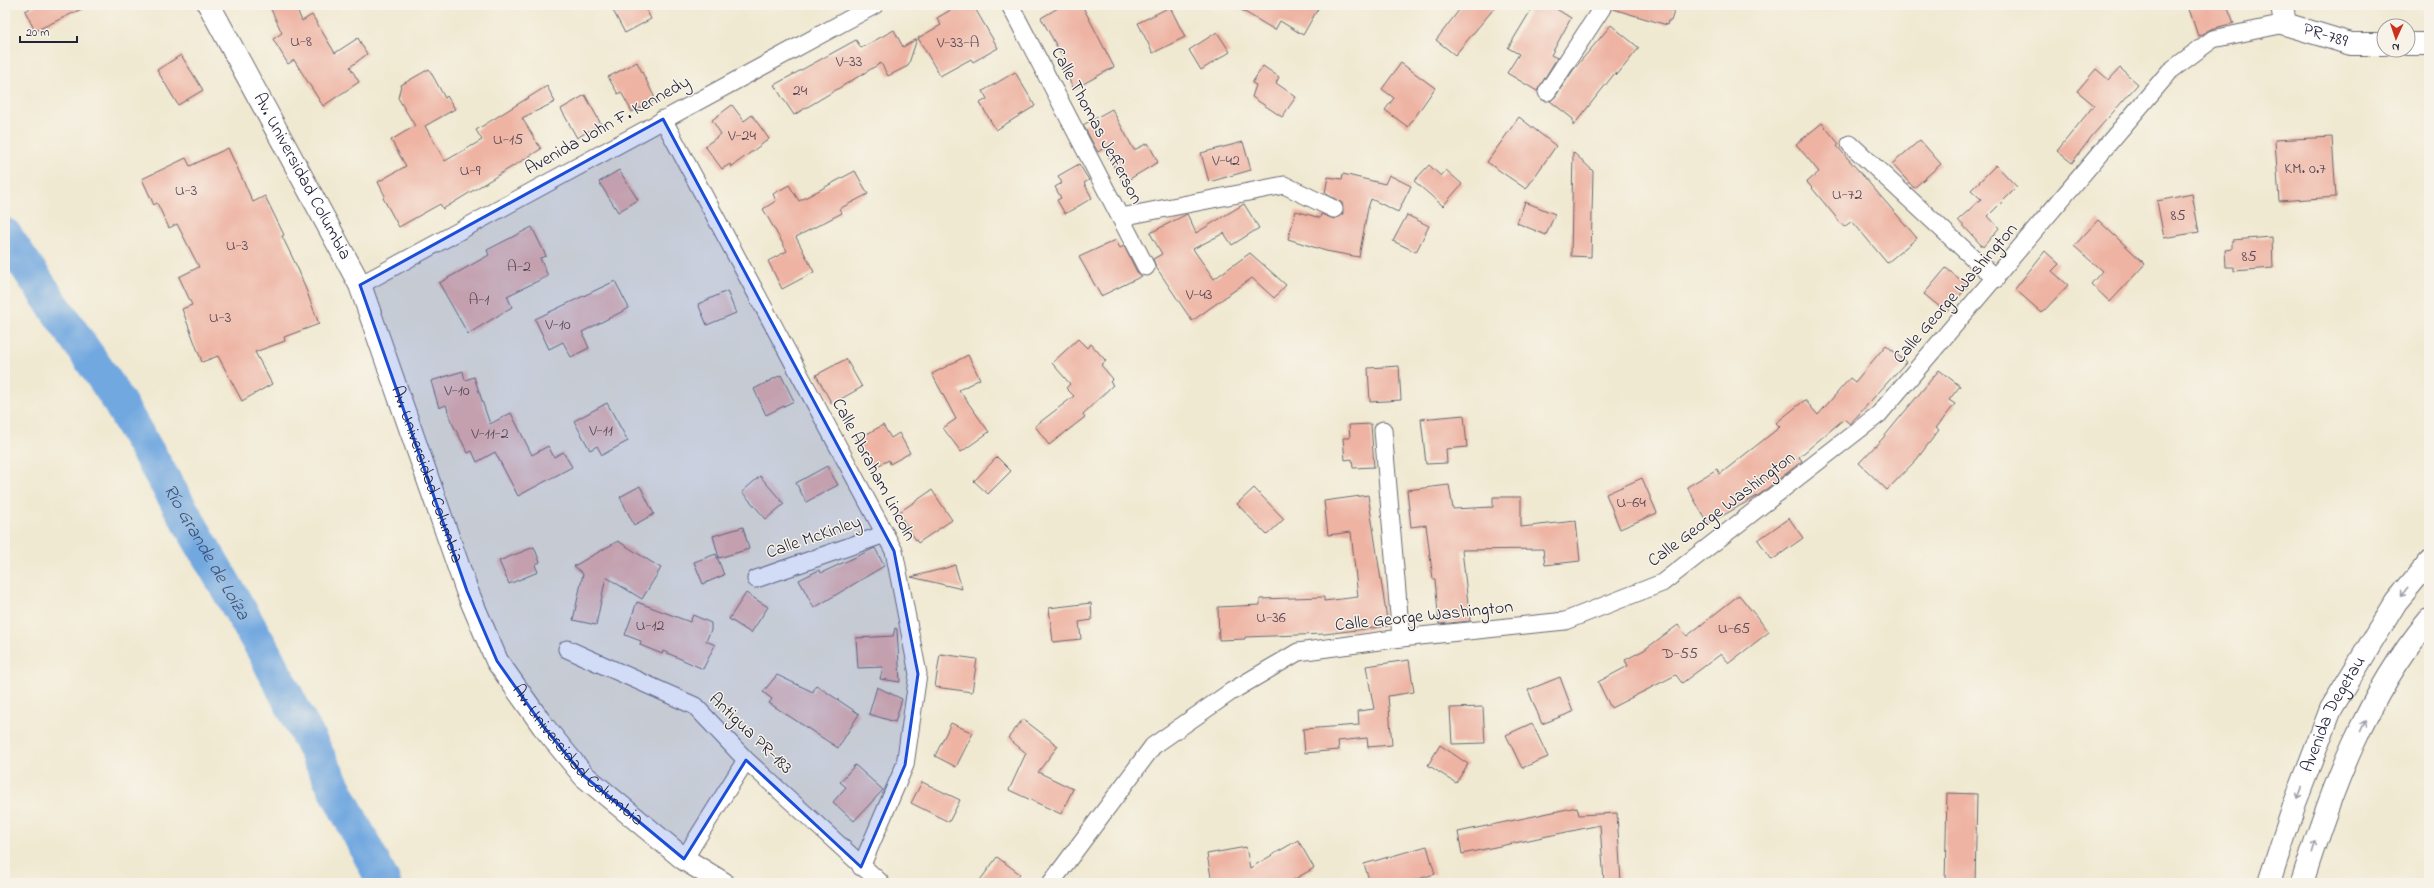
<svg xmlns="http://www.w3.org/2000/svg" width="2434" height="888" font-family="'Indie Flower',sans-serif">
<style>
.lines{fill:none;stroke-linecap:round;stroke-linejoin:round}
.river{stroke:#72a8e0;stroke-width:34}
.building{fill:#eeb3a3}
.minor-casing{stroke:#6a6870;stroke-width:19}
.tertiary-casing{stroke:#6a6870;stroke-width:24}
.secondary-casing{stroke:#6a6870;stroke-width:24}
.primary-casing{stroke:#6a6870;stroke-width:24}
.minor{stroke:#fff;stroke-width:17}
.tertiary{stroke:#fff;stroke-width:22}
.secondary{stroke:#fff;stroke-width:22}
.primary{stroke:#fff;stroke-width:22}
.oneway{stroke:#9c9ca7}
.marked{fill:#1d4ed8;fill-opacity:0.2;stroke:#1d4ed8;stroke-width:3;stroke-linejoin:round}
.labels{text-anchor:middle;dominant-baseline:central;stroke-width:3;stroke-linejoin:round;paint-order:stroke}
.number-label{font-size:16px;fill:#554655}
.street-label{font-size:18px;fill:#22223b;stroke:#f7f3e8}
.water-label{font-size:19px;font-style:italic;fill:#3e5175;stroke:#f7f3e8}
</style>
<rect width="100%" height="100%" fill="#f7f3e8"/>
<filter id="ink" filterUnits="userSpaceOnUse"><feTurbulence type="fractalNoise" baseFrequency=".025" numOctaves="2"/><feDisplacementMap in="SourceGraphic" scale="8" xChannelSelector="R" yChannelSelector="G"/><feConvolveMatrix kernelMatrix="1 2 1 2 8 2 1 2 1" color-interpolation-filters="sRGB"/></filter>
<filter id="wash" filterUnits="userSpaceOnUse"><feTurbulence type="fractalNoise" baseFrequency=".012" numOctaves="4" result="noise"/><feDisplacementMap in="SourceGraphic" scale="16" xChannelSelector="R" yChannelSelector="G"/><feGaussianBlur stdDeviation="0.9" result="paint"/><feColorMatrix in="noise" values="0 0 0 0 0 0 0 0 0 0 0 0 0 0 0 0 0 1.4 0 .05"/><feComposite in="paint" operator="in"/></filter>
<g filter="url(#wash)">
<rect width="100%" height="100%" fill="#f0e9d2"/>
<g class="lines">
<path class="river" id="s1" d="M 5,235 L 113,392 L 263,650 L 384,883"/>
</g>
<g id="blocks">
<g class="building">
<path d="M 37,5 L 90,5 L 35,31 L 25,11 Z"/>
<path d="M 269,5 L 295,5 L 302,21 L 312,15 L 335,53 L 358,38 L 367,54 L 350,67 L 359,82 L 323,106 L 294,60 L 288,64 L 273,39 L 282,33 Z"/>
<path d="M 610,5 L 644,5 L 651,19 L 625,33 Z"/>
<path d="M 959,5 L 973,5 L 998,48 L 973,62 L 971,59 L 940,76 L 918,38 L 941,25 L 937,18 Z"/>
<path d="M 1063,5 L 1082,5 L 1114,67 L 1074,89 L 1059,61 L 1064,59 L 1041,18 Z"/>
<path d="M 1233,5 L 1320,5 L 1303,35 L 1280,21 L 1275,30 Z"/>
<path d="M 1463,5 L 1497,5 L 1455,55 L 1436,40 Z"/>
<path d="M 1534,5 L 1550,5 L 1571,18 L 1551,55 L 1557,58 L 1537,91 L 1507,73 L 1519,54 L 1508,48 Z"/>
<path d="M 1613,5 L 1676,5 L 1671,21 L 1668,21 L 1667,25 L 1613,9 Z"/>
<path d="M 2200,5 L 2227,5 L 2234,23 L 2211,29 L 2198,36 L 2189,9 Z"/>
<path d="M 1170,7 L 1185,37 L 1153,53 L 1138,23 Z"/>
<path d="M 1611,25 L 1639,48 L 1617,75 L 1615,73 L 1573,126 L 1573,119 L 1550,101 L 1555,97 L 1574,69 Z"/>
<path d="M 894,30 L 903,47 L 917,39 L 908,66 L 888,76 L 881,63 L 794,115 L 774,85 L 856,40 L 861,48 Z"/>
<path d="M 1217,32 L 1230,52 L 1201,70 L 1189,50 Z"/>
<path d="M 181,55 L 203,90 L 178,105 L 157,70 Z"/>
<path d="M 637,62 L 656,100 L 632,112 L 621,92 L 618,94 L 608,77 Z"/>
<path d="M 1401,63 L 1435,88 L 1408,127 L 1385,110 L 1394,98 L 1382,89 Z"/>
<path d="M 1263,66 L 1279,77 L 1276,83 L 1296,97 L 1282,117 L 1252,97 L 1256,85 L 1252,83 Z"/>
<path d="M 2120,68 L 2138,84 L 2092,136 L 2072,163 L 2057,151 L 2094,105 L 2077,91 L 2096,69 L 2109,80 Z"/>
<path d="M 429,69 L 445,98 L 447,96 L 455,109 L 425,126 L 445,161 L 482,140 L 476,130 L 547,86 L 555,102 L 522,118 L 541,149 L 443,209 L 440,204 L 399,227 L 383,198 L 385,196 L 378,182 L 406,166 L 391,140 L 415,126 L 398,98 L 401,85 Z"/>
<path d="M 1015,72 L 1035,106 L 996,130 L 980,103 L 987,99 L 983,91 Z"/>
<path d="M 585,95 L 601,124 L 577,138 L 561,109 Z"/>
<path d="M 732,105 L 744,121 L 752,115 L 769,139 L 731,167 L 730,164 L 722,169 L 705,146 L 721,134 L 712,120 Z"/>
<path d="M 1112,109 L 1134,150 L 1148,143 L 1158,162 L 1123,183 L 1104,148 L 1098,152 L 1083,125 Z"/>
<path d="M 1519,117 L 1556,146 L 1526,189 L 1487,162 Z"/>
<path d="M 1822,123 L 1839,144 L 1837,146 L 1917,238 L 1887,263 L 1852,221 L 1844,227 L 1807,182 L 1819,172 L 1796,144 Z"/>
<path d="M 2332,137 L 2336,197 L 2279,201 L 2275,140 Z"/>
<path d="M 1920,140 L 1941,164 L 1914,188 L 1892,164 Z"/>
<path d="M 1243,142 L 1251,170 L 1209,182 L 1201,153 Z"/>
<path d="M 228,148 L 253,202 L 265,196 L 284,235 L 282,236 L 299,271 L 319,324 L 284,337 L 285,341 L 255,352 L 272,384 L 242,401 L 218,356 L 202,362 L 182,309 L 192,305 L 179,277 L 199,267 L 177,224 L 169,228 L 157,203 L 154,205 L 142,179 L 186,158 L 190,166 Z"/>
<path d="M 1573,152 L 1593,171 L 1591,257 L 1571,256 Z"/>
<path d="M 1079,164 L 1089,180 L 1084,183 L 1092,198 L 1065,214 L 1057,200 L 1061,198 L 1055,187 L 1062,183 L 1058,176 Z"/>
<path d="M 1429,165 L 1441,176 L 1446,170 L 1462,184 L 1443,206 L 1414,181 Z"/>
<path d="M 1996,165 L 2017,187 L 1988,216 L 1999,228 L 1983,247 L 1958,220 L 1981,199 L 1971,190 Z"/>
<path d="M 619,170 L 638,200 L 618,212 L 599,182 Z"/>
<path d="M 855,171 L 868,194 L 839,209 L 842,213 L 796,237 L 814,272 L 782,289 L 768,261 L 787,251 L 763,209 L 776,201 L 773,194 L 789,185 L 799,201 Z"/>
<path d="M 1343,174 L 1385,184 L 1389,175 L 1411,186 L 1398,212 L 1371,199 L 1368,208 L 1359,257 L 1326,251 L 1288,239 L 1296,211 L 1320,218 L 1321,214 L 1334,219 L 1343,214 L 1342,203 L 1325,193 L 1328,177 L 1342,179 Z"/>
<path d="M 2192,194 L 2199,232 L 2164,238 L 2157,201 Z"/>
<path d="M 1525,202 L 1555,214 L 1546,235 L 1517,223 Z"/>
<path d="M 1244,204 L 1259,228 L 1232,245 L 1224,233 L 1193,249 L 1214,279 L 1250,253 L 1286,285 L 1274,298 L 1252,278 L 1192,321 L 1156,267 L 1153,259 L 1162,254 L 1150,233 L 1187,214 L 1196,233 Z"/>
<path d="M 1407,215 L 1429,226 L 1416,252 L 1393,241 Z"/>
<path d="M 2098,220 L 2145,264 L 2110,302 L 2091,284 L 2102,271 L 2074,246 Z"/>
<path d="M 532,227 L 546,256 L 540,258 L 548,276 L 507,296 L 512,307 L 468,334 L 439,283 L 489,255 L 487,250 Z"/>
<path d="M 2272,237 L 2273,268 L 2234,271 L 2234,267 L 2226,267 L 2225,250 L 2232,249 L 2232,240 Z"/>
<path d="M 1116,240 L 1120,248 L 1124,246 L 1137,272 L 1142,276 L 1101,296 L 1079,257 Z"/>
<path d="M 2045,251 L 2059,264 L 2052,271 L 2068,285 L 2042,313 L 2015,289 Z"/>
<path d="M 1946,268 L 1968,286 L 1946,312 L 1924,294 Z"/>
<path d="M 615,281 L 629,308 L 582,332 L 589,348 L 571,357 L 563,342 L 549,349 L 535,319 Z"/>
<path d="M 727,291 L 736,313 L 707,325 L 698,304 Z"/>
<path d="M 1078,339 L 1087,348 L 1091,344 L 1106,361 L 1101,365 L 1113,379 L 1110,382 L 1113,385 L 1083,414 L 1085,417 L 1049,445 L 1035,426 L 1074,396 L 1066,388 L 1070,384 L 1052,363 Z"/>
<path d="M 1886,345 L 1906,362 L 1850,424 L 1844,419 L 1799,457 L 1802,461 L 1759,495 L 1708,524 L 1687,487 L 1717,469 L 1720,474 L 1780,427 L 1776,423 L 1805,400 L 1818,415 L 1850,378 L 1855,382 Z"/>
<path d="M 968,355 L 980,379 L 959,390 L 989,432 L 961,452 L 943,428 L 956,419 L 932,374 Z"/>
<path d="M 846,359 L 862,387 L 832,404 L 816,375 Z"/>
<path d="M 1399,366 L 1401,400 L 1370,402 L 1368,368 Z"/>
<path d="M 1939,370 L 1960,386 L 1949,400 L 1955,404 L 1936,428 L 1939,430 L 1917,459 L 1887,490 L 1859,463 L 1883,438 Z"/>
<path d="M 463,371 L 465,380 L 474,377 L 490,424 L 511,413 L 532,455 L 548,446 L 554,457 L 563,452 L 572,467 L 518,496 L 495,452 L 477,462 L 472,451 L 468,453 L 451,421 L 446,405 L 439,408 L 431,381 Z"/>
<path d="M 781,375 L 794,401 L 766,415 L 754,389 Z"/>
<path d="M 607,403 L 628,441 L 602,455 L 597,446 L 590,450 L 574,421 Z"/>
<path d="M 1464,415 L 1467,447 L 1446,449 L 1447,463 L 1426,464 L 1421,419 Z"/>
<path d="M 1371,424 L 1374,467 L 1353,468 L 1352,459 L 1345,460 L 1343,438 L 1350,438 L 1349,425 Z"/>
<path d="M 883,425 L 891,438 L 899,433 L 910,453 L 890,464 L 889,460 L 872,469 L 856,440 Z"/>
<path d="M 997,457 L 1011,471 L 988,494 L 974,481 Z"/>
<path d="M 827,466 L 838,485 L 806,502 L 796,483 Z"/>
<path d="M 760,476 L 784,504 L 766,519 L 742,492 Z"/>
<path d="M 1642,478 L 1657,513 L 1620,529 L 1606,494 Z"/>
<path d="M 1449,485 L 1453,509 L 1493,507 L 1493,497 L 1521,497 L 1521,527 L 1576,521 L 1580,561 L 1545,565 L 1543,549 L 1462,550 L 1470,621 L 1439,624 L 1435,579 L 1433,579 L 1426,525 L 1411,527 L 1407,490 Z"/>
<path d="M 640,486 L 654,514 L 634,525 L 620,497 Z"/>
<path d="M 1254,488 L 1284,519 L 1267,535 L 1237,504 Z"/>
<path d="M 932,490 L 952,520 L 918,543 L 898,513 Z"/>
<path d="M 1368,495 L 1388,626 L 1325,634 L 1245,637 L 1245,639 L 1219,640 L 1218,607 L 1260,605 L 1260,599 L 1324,597 L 1324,601 L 1358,597 L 1351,532 L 1328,535 L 1324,501 Z"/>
<path d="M 1789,518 L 1803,538 L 1772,560 L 1758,540 Z"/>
<path d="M 743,527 L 749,549 L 719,558 L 713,536 Z"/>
<path d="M 618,541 L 661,568 L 642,599 L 606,577 L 596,625 L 573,620 L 583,574 L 574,566 Z"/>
<path d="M 534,547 L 540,562 L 535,565 L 538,572 L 509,584 L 499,561 Z"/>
<path d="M 875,548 L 884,566 L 814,608 L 799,580 L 819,570 L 821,573 Z"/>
<path d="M 716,554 L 724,575 L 703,584 L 694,562 Z"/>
<path d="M 955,565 L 962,589 L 911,577 L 946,568 Z"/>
<path d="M 746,593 L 768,607 L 751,633 L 729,619 Z"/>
<path d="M 1739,595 L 1769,632 L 1729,663 L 1721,654 L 1682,683 L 1676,675 L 1611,708 L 1598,682 L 1628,666 L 1625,660 L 1644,650 L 1678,625 L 1687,636 Z"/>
<path d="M 637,602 L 690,622 L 693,615 L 711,623 L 711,630 L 706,641 L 715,645 L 703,669 L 663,651 L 662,654 L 640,645 L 641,641 L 625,635 Z"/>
<path d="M 1091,603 L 1092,620 L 1079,622 L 1081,639 L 1053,642 L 1049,608 Z"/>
<path d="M 895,628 L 897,629 L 900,682 L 880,679 L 883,667 L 858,668 L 856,638 L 893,636 Z"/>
<path d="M 940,654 L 977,659 L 972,692 L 935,687 Z"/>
<path d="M 1409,660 L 1414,692 L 1388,696 L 1392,745 L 1368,747 L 1367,738 L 1338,741 L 1339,750 L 1305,753 L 1303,729 L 1359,725 L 1358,711 L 1374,709 L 1366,666 Z"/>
<path d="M 777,675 L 813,692 L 816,685 L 859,714 L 838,748 L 769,703 L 772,699 L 763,692 Z"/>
<path d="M 1560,677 L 1573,712 L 1542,724 L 1528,690 Z"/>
<path d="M 877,687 L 902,699 L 895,722 L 869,714 Z"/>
<path d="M 1483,707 L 1485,743 L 1452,744 L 1450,708 Z"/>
<path d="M 1023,719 L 1058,746 L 1038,772 L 1073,789 L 1061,814 L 1009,790 L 1026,753 L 1008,738 Z"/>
<path d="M 951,723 L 973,733 L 956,767 L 935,756 Z"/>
<path d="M 1532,723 L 1548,757 L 1522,768 L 1506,735 Z"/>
<path d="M 1440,745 L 1468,764 L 1456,783 L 1428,765 Z"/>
<path d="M 855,765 L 883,790 L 854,821 L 833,802 L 846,787 L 840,782 Z"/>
<path d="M 922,782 L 960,800 L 949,822 L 911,803 Z"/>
<path d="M 1947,793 L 1977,794 L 1975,883 L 1945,883 Z"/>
<path d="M 1577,807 L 1579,815 L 1617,813 L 1621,883 L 1604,883 L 1600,825 L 1462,854 L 1458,832 Z"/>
<path d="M 1298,840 L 1314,868 L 1288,883 L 1212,883 L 1207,854 L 1246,847 L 1250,868 Z"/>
<path d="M 1427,846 L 1435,874 L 1405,883 L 1370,883 L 1364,864 Z"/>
<path d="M 997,857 L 1020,874 L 1013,883 L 978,883 Z"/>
</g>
</g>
</g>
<g filter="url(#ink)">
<use href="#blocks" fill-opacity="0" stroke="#6a6870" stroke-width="1"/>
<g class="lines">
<g class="minor-casing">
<g id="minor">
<path d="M 1010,5 L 1146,267"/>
<path d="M 1547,92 L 1602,8 L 1596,5"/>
<path d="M 663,119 L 894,551 L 918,674 L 905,765 L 861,867"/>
<path d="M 1850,144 L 1996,279"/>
<path d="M 1121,217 L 1284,185 L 1334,209"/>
<path d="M 360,285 L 875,5"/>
<path d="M 1383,430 L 1401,638"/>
<path d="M 756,579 L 885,534"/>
<path d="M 567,649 L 695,706 L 746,760 L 881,883"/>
<path d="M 684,859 L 746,760"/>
<path d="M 1051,883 L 1153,746 L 1232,691 L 1298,652 L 1401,638 L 1565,621 L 1662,583 L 1879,414 L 2170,71 L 2213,39 L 2285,24"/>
</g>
</g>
<g class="tertiary-casing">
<g id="tertiary">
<path id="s2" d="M 2282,5 L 2285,24 L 2351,44 L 2384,44"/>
<path d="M 2408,44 L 2429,44"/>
</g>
</g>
<g class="secondary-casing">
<g id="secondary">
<path id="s3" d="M 209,5 L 360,285 L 467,591 L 497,661 L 543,726 L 584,776 L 684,859 L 723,883"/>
</g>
</g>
<g class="primary-casing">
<g id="primary">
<path id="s4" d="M 2269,883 L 2295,803 L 2331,709 L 2396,602 L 2429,562"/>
<path d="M 2302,883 C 2331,791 2366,695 2429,620"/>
</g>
</g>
<use href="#minor" class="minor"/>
<use href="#tertiary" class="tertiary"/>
<use href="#secondary" class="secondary"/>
<use href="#primary" class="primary"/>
</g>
<defs><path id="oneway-shaft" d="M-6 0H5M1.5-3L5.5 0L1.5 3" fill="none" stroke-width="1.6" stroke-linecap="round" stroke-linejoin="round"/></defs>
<g class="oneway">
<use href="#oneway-shaft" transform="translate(2404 592) rotate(129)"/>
<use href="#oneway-shaft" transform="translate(2363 726) rotate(-66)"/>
<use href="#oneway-shaft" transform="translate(2299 793) rotate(111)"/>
<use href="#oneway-shaft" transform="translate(2314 846) rotate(-73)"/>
</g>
</g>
<path class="marked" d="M 663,119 L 894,551 L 918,674 L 905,765 L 861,867 L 746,760 L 684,859 L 584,776 L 543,726 L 497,661 L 467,591 L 360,285 Z"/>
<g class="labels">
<g class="number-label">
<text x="301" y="42">U-8</text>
<text x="958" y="43">V-33-A</text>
<text x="849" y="62">V-33</text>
<text x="800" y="91">24</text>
<text x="742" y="136">V-24</text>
<text x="508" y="140">U-15</text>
<text x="1226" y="161">V-42</text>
<text x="2305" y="169">KM. 0.7</text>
<text x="470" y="171">U-9</text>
<text x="186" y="191">U-3</text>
<text x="1847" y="195">U-72</text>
<text x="2178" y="216">85</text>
<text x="237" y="246">U-3</text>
<text x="2249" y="257">85</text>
<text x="519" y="267">A-2</text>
<text x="1199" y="295">V-43</text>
<text x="479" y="300">A-1</text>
<text x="220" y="318">U-3</text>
<text x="558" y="325">V-10</text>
<text x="457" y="391">V-10</text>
<text x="601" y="431">V-11</text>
<text x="490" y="434">V-11-2</text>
<text x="1631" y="503">U-64</text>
<text x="1271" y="618">U-36</text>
<text x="650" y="626">U-12</text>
<text x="1734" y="629">U-65</text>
<text x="1680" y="654">D-55</text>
</g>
<g class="street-label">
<text stroke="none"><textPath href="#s2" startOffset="61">PR-789</textPath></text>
<text transform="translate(608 126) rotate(-29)">Avenida John F. Kennedy</text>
<text transform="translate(1096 126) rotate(62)">Calle Thomas Jefferson</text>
<text stroke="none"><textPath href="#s3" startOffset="195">Av. Universidad Columbia</textPath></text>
<text transform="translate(1956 294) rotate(-49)">Calle George Washington</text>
<text transform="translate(873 470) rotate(62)">Calle Abraham Lincoln</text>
<text stroke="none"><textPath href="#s3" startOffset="519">Av. Universidad Columbia</textPath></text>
<text transform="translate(1722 510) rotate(-37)">Calle George Washington</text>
<text transform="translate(814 538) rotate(-19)">Calle McKinley</text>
<text transform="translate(1424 617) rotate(-6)">Calle George Washington</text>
<text stroke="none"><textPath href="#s4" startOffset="181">Avenida Degetau</textPath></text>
<text transform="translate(750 734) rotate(44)">Antigua PR-183</text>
<text stroke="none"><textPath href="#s3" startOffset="843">Av. Universidad Columbia</textPath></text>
</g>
<g class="water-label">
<text stroke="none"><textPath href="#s1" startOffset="376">Río Grande de Loíza</textPath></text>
</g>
</g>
<rect width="2434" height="888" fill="none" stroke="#f7f3e8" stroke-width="20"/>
<g transform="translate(2396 38) rotate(183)"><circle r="19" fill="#f7f3e8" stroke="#a29fa3"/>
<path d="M0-3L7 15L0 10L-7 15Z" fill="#c8321e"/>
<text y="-6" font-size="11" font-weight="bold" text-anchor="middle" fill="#22223b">N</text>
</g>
<path d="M20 36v6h57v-6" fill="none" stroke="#22223b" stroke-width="2"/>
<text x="26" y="36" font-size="12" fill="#22223b" stroke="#f7f3e8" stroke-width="3" paint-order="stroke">20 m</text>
</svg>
